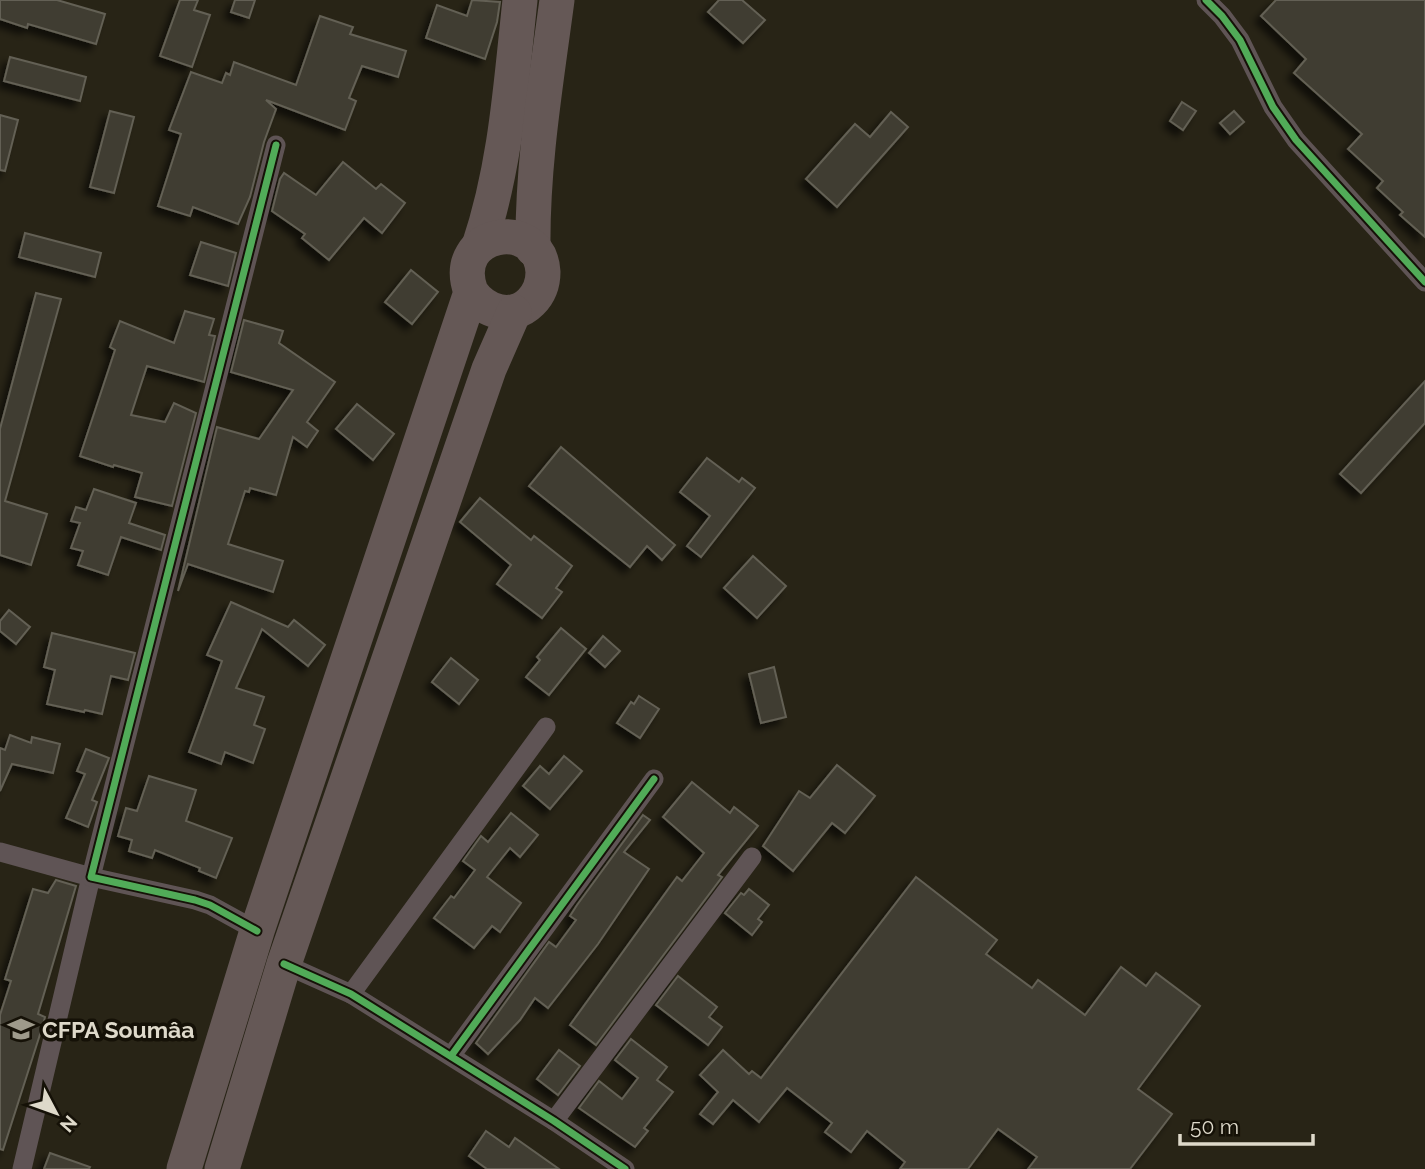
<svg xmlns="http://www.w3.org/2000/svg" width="1425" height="1169" font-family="Raleway,sans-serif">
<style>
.building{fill:#403d32;stroke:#636054;stroke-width:2;filter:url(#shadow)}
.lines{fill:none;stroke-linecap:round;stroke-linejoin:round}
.street{stroke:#5f5455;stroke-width:19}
.highway{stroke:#655856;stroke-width:35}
.cycleway-casing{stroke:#151107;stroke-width:11}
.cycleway{stroke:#51ab58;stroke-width:7}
.labels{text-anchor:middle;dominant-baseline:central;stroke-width:7;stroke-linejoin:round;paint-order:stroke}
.poi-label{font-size:23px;font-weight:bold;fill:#ded9ca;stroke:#151107;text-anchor:start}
</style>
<defs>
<filter id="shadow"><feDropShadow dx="-6" dy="6" stdDeviation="3.5" flood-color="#0009"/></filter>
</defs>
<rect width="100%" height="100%" fill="#282416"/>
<g class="building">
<path d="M 0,0 L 57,0 L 105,14 L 96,44 L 28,24 L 27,28 L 0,19 Z"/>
<path d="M 180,0 L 198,0 L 194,10 L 210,15 L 192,67 L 160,56 Z"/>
<path d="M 235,0 L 255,0 L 249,18 L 231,12 Z"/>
<path d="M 472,0 L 500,2 L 497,22 L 485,59 L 426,38 L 437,5 L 467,16 Z"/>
<path d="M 719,0 L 742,0 L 765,20 L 743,43 L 708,12 Z"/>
<path d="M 1276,0 L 1425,0 L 1425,237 L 1400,215 L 1403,212 L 1377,188 L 1383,181 L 1348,149 L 1362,134 L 1294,73 L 1306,59 L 1261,16 Z"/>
<path d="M 320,16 L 353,27 L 350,34 L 406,51 L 398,77 L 362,66 L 349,98 L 356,101 L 345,130 L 266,100 L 276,109 L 264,142 L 250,197 L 238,224 L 193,207 L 190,216 L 158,206 L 181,134 L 169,130 L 191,72 L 222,83 L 226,73 L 230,75 L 234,62 L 296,85 Z"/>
<path d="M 10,57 L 86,77 L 80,101 L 4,81 Z"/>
<path d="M 1182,102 L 1196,111 L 1183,130 L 1170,121 Z"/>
<path d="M 110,111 L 134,117 L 114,193 L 90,187 Z"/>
<path d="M 1234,111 L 1244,122 L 1230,134 L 1220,123 Z"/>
<path d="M 891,112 L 908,127 L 837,207 L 806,179 L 855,124 L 870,137 Z"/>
<path d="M 0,115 L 18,120 L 5,171 L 0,170 Z"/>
<path d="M 343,162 L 376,189 L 381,184 L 405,203 L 382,233 L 364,218 L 329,260 L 302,238 L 305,234 L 272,211 L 280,179 L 284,173 L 316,195 Z"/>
<path d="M 25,233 L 101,253 L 95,277 L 19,257 Z"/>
<path d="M 201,242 L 236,253 L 228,286 L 190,275 Z"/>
<path d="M 411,270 L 438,292 L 412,324 L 385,302 Z"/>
<path d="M 36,293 L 61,299 L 5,501 L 47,514 L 31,565 L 0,555 L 0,429 Z"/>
<path d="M 185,311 L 214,319 L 209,335 L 215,336 L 204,382 L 147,366 L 131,415 L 165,422 L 174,403 L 196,413 L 172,506 L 135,497 L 142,473 L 114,465 L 113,467 L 80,456 L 115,350 L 110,347 L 120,321 L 174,343 Z"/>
<path d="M 244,320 L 283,331 L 279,343 L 335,382 L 307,422 L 318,431 L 307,447 L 293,437 L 276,495 L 250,488 L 249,492 L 245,491 L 228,544 L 283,561 L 273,592 L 188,564 L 178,591 L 217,427 L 259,439 L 293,390 L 231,372 Z"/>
<path d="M 1425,381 L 1425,423 L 1361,493 L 1340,474 Z"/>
<path d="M 357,404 L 394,434 L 373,460 L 336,429 Z"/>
<path d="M 561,447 L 675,545 L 662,560 L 647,546 L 630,567 L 529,486 Z"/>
<path d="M 707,458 L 739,482 L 742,478 L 755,488 L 701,557 L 687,546 L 710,516 L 680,492 Z"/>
<path d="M 94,489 L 136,503 L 129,523 L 165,535 L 161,550 L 121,537 L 108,575 L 78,565 L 83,551 L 71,548 L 80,523 L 71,521 L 76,507 L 86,510 Z"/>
<path d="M 480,498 L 531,540 L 534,536 L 572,566 L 556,588 L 562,592 L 542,618 L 497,584 L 511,565 L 460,522 Z"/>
<path d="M 753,556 L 786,586 L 757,618 L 724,588 Z"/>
<path d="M 231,602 L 288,627 L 294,620 L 325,645 L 308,666 L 262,629 L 236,688 L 264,697 L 254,725 L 265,729 L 253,763 L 225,752 L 221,764 L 189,752 L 222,661 L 207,655 Z"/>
<path d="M 9,610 L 30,627 L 16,644 L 0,631 L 0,621 Z"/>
<path d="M 561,628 L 586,649 L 549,695 L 526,677 L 540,660 L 537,657 Z"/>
<path d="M 52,633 L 135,653 L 128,680 L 111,676 L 102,714 L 85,710 L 84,712 L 47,704 L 55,670 L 44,667 Z"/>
<path d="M 603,636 L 620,651 L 605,667 L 589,653 Z"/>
<path d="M 451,658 L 478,680 L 459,704 L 432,682 Z"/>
<path d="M 774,667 L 786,717 L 761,723 L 749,674 Z"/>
<path d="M 639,696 L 659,709 L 640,738 L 617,723 L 631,702 L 634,704 Z"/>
<path d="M 10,735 L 31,743 L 32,737 L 60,744 L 53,773 L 12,764 L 0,791 L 0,748 L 5,750 Z"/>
<path d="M 86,749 L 109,758 L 92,800 L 97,802 L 88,827 L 66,818 L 85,774 L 77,771 Z"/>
<path d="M 564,756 L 582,771 L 550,809 L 523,786 L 540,766 L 549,774 Z"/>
<path d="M 837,765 L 875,796 L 845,833 L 832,823 L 793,871 L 763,846 L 799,791 L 810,798 Z"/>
<path d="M 149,776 L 196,790 L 186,821 L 232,838 L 216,878 L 199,871 L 200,868 L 155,850 L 152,858 L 129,851 L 132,840 L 118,836 L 126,808 L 137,811 Z"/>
<path d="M 692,782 L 730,813 L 734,807 L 758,826 L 718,875 L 722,877 L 596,1045 L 570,1025 L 677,877 L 682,881 L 704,853 L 663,817 Z"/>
<path d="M 511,813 L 538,835 L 520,857 L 510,848 L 487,877 L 521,903 L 500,932 L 492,926 L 474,948 L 434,918 L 451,896 L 454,898 L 475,870 L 463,861 L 481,836 L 488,842 Z"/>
<path d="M 643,815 L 650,820 L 624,852 L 649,869 L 598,944 L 548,1008 L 535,998 L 520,1020 L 488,1054 L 476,1043 L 549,942 L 556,947 L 576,920 L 570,916 L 577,905 Z"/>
<path d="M 916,877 L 997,940 L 986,954 L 1032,988 L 1038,980 L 1085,1015 L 1121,967 L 1146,986 L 1156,973 L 1200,1006 L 1138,1089 L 1172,1114 L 1130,1169 L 1028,1169 L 1037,1157 L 998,1129 L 968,1169 L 900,1169 L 905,1162 L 867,1131 L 851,1152 L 825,1132 L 832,1123 L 787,1088 L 759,1122 L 733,1100 L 713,1124 L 700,1114 L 718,1092 L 700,1075 L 723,1050 L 749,1074 L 752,1071 L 761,1078 Z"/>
<path d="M 56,880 L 76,886 L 38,1014 L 45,1017 L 43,1025 L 3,1150 L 0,1149 L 0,1015 L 11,981 L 5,979 L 33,889 L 48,893 Z"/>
<path d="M 749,889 L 769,905 L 758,919 L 762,922 L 752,935 L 725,913 L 741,893 L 744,895 Z"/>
<path d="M 678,976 L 717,1007 L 709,1017 L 722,1027 L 708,1045 L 656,1005 Z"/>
<path d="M 631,1039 L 667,1067 L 657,1080 L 673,1092 L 644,1128 L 648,1131 L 635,1147 L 579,1108 L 599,1081 L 622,1099 L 638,1078 L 615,1060 Z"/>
<path d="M 559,1050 L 580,1066 L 558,1095 L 537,1079 Z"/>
<path d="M 486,1131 L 509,1147 L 515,1138 L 559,1169 L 487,1169 L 469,1156 Z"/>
<path d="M 50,1153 L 90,1167 L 89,1169 L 44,1169 Z"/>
</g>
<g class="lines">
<g class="street">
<path d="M 1206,0 L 1222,16 L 1240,40 L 1273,107 L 1296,140 L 1425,282"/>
<path d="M 0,852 L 91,877 L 22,1169"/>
<path d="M 257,931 L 210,905 L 195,900 L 91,877 L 276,145"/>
<path d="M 284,964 L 351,994 L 554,1121 L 625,1169"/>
<path d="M 351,994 L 546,727"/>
<path d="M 451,1056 L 654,779"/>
<path d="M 554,1121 L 752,857"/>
</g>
<g class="highway">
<path d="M 479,246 C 506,166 511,83 520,0"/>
<path d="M 533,249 C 532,165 546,83 557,0"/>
<path d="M 184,1169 L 257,931 L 471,292 C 448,230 540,216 543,272 C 543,283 539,294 531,302 C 512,321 485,312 471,292"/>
<path d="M 222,1169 L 284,964 L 489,369 L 514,312"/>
</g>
<g class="cycleway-casing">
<g id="cycleway">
<path d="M 1206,0 L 1222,16 L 1240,40 L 1273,107 L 1296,140 L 1425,282"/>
<path d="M 257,931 L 210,905 L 195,900 L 91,877 L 276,145"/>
<path d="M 284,964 L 351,994 L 554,1121 L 625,1169"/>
<path d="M 451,1056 L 654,779"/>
</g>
</g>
<use href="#cycleway" class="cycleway"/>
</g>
<defs>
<g id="university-bare" transform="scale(2.1)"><path d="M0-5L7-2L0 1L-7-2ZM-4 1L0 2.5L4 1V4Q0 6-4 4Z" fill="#9e9a8b" stroke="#151107" stroke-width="2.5" paint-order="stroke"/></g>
</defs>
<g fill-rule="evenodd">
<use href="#university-bare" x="21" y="1029"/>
</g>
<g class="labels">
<g class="poi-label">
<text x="42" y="1029">CFPA Soumâa</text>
</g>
</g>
<g transform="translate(56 1113) rotate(131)" stroke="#151107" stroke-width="5" paint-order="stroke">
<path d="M0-5L12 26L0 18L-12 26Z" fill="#ded9ca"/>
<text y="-10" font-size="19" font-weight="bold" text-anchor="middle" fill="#ded9ca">N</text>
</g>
<path d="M1180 1134v10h133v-10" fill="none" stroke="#ded9ca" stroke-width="3.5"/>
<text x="1190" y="1134" font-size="21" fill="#ded9ca" stroke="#151107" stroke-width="5" paint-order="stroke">50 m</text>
</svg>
